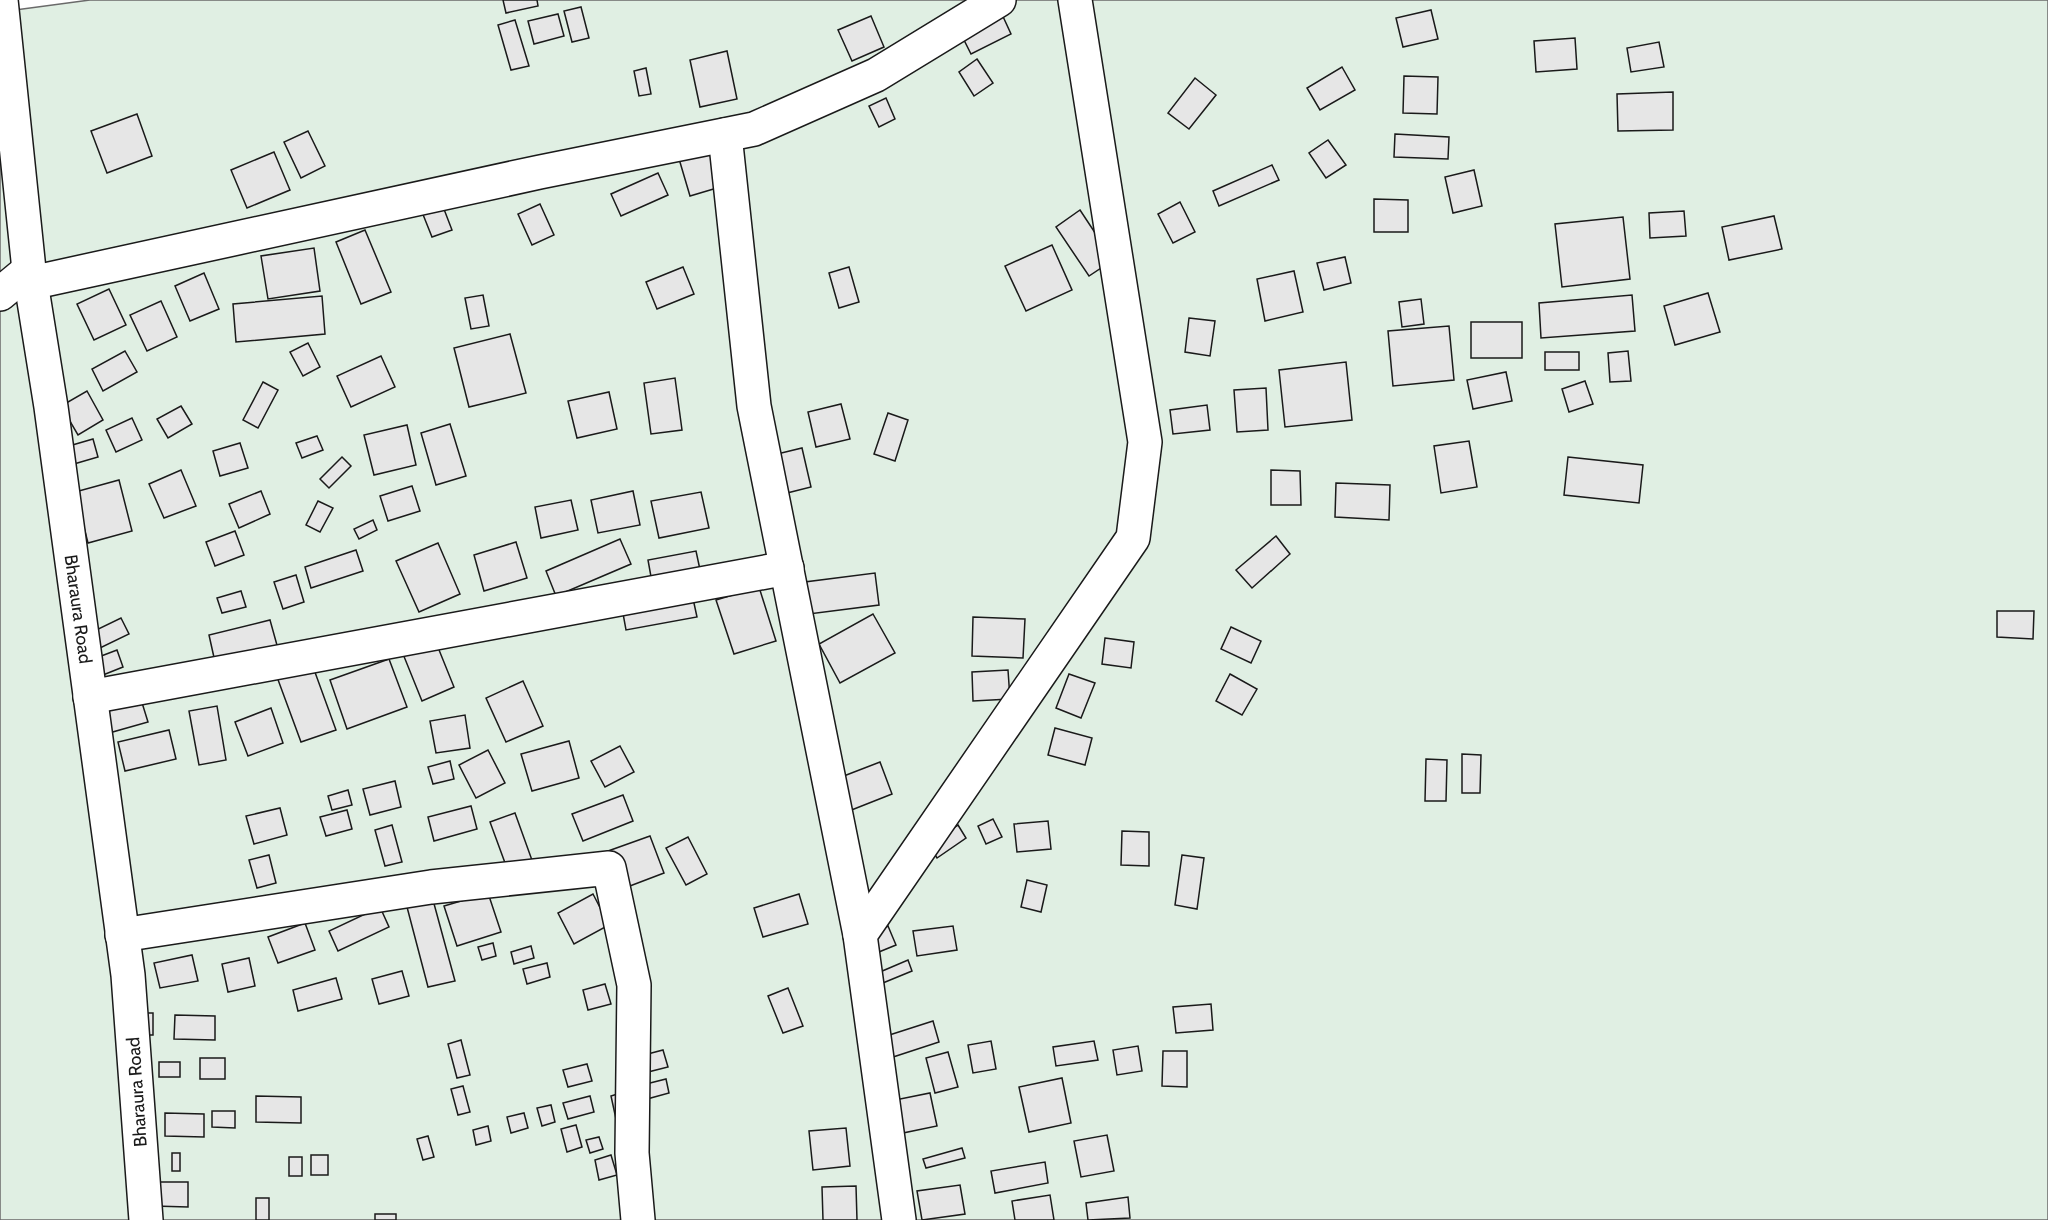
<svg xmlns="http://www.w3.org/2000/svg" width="2048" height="1220" font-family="Cabin,sans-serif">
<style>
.green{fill:#e0efe3;stroke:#6a6a6a;stroke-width:1.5}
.building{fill:#e6e6e6;stroke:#1a1a1a;stroke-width:1.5}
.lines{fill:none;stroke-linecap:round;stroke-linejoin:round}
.minor-casing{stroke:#1a1a1a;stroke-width:36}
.major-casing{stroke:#1a1a1a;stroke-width:36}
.minor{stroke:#fff;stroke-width:33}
.major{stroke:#fff;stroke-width:33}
.labels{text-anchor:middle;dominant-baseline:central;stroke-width:4.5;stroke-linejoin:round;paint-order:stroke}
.street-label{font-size:18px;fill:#1a1a1a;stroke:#fff}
</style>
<rect width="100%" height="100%" fill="#fff"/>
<path class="green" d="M 90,0 L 2048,0 L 2048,1220 L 0,1220 L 0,12 Z"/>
<g class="building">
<path d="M 503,0 L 537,0 L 538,6 L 506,13 Z"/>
<path d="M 581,7 L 589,38 L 572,42 L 564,11 Z"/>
<path d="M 1000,10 L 1011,34 L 971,54 L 959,30 Z"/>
<path d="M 1431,10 L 1438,39 L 1403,47 L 1396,18 Z"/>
<path d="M 558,14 L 564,36 L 534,44 L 528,21 Z"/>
<path d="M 871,16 L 884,47 L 852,61 L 838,30 Z"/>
<path d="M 515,20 L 529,66 L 511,70 L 498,25 Z"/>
<path d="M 1575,38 L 1577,69 L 1536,72 L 1534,41 Z"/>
<path d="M 1659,42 L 1664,67 L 1631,72 L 1627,48 Z"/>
<path d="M 727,51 L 737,99 L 700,107 L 690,60 Z"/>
<path d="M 977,59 L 993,83 L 974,96 L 959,72 Z"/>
<path d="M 1342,67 L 1355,90 L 1320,110 L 1307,88 Z"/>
<path d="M 646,68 L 651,94 L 639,96 L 634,71 Z"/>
<path d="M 1404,76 L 1438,77 L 1437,114 L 1403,113 Z"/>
<path d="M 1195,78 L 1216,95 L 1189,129 L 1168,113 Z"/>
<path d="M 1673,92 L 1673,130 L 1618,131 L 1617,94 Z"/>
<path d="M 886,98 L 895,119 L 879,127 L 869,106 Z"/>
<path d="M 137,114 L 152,156 L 107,173 L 91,131 Z"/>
<path d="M 308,131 L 325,166 L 301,178 L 284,142 Z"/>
<path d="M 1395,134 L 1449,137 L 1448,159 L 1394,157 Z"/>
<path d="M 1328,140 L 1346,165 L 1326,178 L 1309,153 Z"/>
<path d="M 715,142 L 727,185 L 690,196 L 677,152 Z"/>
<path d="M 274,152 L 290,190 L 247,208 L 231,170 Z"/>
<path d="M 1272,165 L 1279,180 L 1219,206 L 1213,191 Z"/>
<path d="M 1474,170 L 1482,206 L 1453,213 L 1445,177 Z"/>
<path d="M 658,173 L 668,195 L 621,216 L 611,194 Z"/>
<path d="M 1374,199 L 1408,200 L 1408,232 L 1374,232 Z"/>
<path d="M 1180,202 L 1195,232 L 1173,243 L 1158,214 Z"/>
<path d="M 442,204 L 452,230 L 432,237 L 422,212 Z"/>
<path d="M 540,204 L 554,235 L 532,245 L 518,214 Z"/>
<path d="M 1080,210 L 1113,260 L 1089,276 L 1056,227 Z"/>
<path d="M 1684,211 L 1686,236 L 1650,238 L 1649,213 Z"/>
<path d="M 1774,216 L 1782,249 L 1729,260 L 1722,227 Z"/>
<path d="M 1623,217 L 1630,279 L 1562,287 L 1555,224 Z"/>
<path d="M 365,230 L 391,292 L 361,304 L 336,242 Z"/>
<path d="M 1052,245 L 1072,290 L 1026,311 L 1005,266 Z"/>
<path d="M 314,248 L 320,291 L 268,299 L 261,256 Z"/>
<path d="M 1345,257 L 1351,283 L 1324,290 L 1317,263 Z"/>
<path d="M 683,267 L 694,294 L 657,309 L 646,282 Z"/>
<path d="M 849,267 L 859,302 L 839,308 L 829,273 Z"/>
<path d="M 1294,271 L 1303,312 L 1265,321 L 1257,279 Z"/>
<path d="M 204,273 L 219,309 L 190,321 L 175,286 Z"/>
<path d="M 109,289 L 126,325 L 94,340 L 77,304 Z"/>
<path d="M 1708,293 L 1720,332 L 1675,345 L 1664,306 Z"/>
<path d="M 483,295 L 489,326 L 471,329 L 465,298 Z"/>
<path d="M 1632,295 L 1635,331 L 1541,338 L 1539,303 Z"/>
<path d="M 322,296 L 325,334 L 236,342 L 233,304 Z"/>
<path d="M 1421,299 L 1424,324 L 1402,327 L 1399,302 Z"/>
<path d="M 161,301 L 177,337 L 147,351 L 130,315 Z"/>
<path d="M 1189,318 L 1215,321 L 1210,356 L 1185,352 Z"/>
<rect x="1471" y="322" width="51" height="36"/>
<path d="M 1449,326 L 1454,380 L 1393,386 L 1388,331 Z"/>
<path d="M 510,334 L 526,393 L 469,407 L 454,348 Z"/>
<path d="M 308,343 L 320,367 L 303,376 L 290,352 Z"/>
<path d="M 125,351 L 137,372 L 103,391 L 92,369 Z"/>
<path d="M 1628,351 L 1631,381 L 1610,382 L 1608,353 Z"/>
<rect x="1545" y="352" width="34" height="18"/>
<path d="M 381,356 L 395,387 L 351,407 L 337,376 Z"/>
<path d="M 1346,362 L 1352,420 L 1285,427 L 1279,370 Z"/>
<path d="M 1506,372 L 1512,401 L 1473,409 L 1467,380 Z"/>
<path d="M 675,378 L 682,430 L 651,434 L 644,383 Z"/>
<path d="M 1585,381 L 1593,404 L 1569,412 L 1562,389 Z"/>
<path d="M 263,382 L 278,390 L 258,428 L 243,420 Z"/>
<path d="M 1266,388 L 1268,430 L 1237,432 L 1234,390 Z"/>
<path d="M 87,391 L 103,420 L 78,435 L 61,406 Z"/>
<path d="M 609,392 L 617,429 L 577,438 L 568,401 Z"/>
<path d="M 841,404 L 850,439 L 816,447 L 808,412 Z"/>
<path d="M 1207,405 L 1210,430 L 1173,434 L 1170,410 Z"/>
<path d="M 181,406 L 192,424 L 168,438 L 157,419 Z"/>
<path d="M 888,413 L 908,420 L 895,461 L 874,454 Z"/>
<path d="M 132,418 L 142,440 L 116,452 L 106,430 Z"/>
<path d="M 450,424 L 466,476 L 436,485 L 421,433 Z"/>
<path d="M 407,425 L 416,465 L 374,475 L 364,435 Z"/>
<path d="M 317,436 L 323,450 L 302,458 L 296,443 Z"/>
<path d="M 93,439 L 98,457 L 67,466 L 62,448 Z"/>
<path d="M 1469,441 L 1477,487 L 1441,493 L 1434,446 Z"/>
<path d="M 240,443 L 248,468 L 220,476 L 213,451 Z"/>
<path d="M 802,448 L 811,487 L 783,494 L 773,455 Z"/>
<path d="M 342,457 L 351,466 L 329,488 L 320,479 Z"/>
<path d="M 1568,457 L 1643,465 L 1639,503 L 1564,495 Z"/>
<path d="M 181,470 L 196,506 L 164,518 L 149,484 Z"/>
<path d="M 1271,470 L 1300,471 L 1301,505 L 1271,505 Z"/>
<path d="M 119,480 L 132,531 L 88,543 L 75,492 Z"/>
<path d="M 1336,483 L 1390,485 L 1389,520 L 1335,517 Z"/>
<path d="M 412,486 L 420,511 L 388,521 L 380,496 Z"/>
<path d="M 261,491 L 270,514 L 239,528 L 229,504 Z"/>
<path d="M 633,491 L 640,525 L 598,533 L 591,500 Z"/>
<path d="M 701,492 L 709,528 L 659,538 L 651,501 Z"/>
<path d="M 571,500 L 578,530 L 541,538 L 535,507 Z"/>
<path d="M 318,501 L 333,508 L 320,532 L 306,525 Z"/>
<path d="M 373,520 L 377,530 L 359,539 L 354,529 Z"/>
<path d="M 235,531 L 244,555 L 215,566 L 206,542 Z"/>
<path d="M 1276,536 L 1290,554 L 1252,588 L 1236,570 Z"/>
<path d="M 620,539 L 631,564 L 556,596 L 546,571 Z"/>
<path d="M 516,542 L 527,578 L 484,591 L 474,555 Z"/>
<path d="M 438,543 L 460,594 L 419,612 L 396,561 Z"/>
<path d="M 356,550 L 363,571 L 311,588 L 305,567 Z"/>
<path d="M 696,551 L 702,579 L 653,588 L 648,560 Z"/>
<path d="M 875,573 L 879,605 L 801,615 L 797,583 Z"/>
<path d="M 296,575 L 304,602 L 283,609 L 274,582 Z"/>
<path d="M 759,587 L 776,641 L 734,654 L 716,600 Z"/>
<path d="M 241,591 L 246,607 L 222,613 L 217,598 Z"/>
<path d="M 692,594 L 697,617 L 626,630 L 622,608 Z"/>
<path d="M 1997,611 L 2034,611 L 2033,639 L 1997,637 Z"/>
<path d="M 873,614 L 895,653 L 840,683 L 819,644 Z"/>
<path d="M 973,617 L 1025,619 L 1023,658 L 972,656 Z"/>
<path d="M 121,618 L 129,634 L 100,648 L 92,632 Z"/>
<path d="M 270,620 L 280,656 L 217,671 L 209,635 Z"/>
<path d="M 1231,627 L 1261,641 L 1251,663 L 1221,649 Z"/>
<path d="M 1105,638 L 1134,642 L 1131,668 L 1102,664 Z"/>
<path d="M 435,640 L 454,687 L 422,701 L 403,654 Z"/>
<path d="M 117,650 L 123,667 L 103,675 L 96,658 Z"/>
<path d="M 389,659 L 407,707 L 347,729 L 330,680 Z"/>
<path d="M 312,664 L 336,730 L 301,742 L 277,677 Z"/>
<path d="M 1008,670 L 1010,699 L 973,701 L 972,672 Z"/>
<path d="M 1069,674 L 1095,683 L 1081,718 L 1056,708 Z"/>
<path d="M 1230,674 L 1257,689 L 1242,715 L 1216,701 Z"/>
<path d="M 523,681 L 543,726 L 506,742 L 486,698 Z"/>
<path d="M 139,693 L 148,722 L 109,733 L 100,705 Z"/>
<path d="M 217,706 L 226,760 L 199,765 L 189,711 Z"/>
<path d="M 271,708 L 283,743 L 248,756 L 235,722 Z"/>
<path d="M 465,715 L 470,748 L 436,753 L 430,721 Z"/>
<path d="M 1055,728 L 1092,738 L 1085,765 L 1048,755 Z"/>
<path d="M 169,730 L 176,759 L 125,771 L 118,742 Z"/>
<path d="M 569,741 L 579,778 L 532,791 L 521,754 Z"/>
<path d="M 620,746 L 634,772 L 605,787 L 591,761 Z"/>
<path d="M 488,750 L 505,783 L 476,798 L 459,765 Z"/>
<path d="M 1462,754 L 1481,755 L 1480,793 L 1462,793 Z"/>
<path d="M 1426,759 L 1447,760 L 1446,801 L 1425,801 Z"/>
<path d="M 450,761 L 454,779 L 433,784 L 428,767 Z"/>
<path d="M 880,762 L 892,794 L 849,811 L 836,779 Z"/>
<path d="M 395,781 L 401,807 L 370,815 L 363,789 Z"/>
<path d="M 348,790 L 352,805 L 332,810 L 328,796 Z"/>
<path d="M 623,795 L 633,821 L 583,841 L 572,814 Z"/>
<path d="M 471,806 L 477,829 L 434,841 L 428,817 Z"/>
<path d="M 280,808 L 287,835 L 254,844 L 246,816 Z"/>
<path d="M 347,810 L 352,829 L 326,836 L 320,817 Z"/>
<path d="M 515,813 L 533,863 L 508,871 L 490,822 Z"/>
<path d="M 993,819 L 1002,837 L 986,844 L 978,826 Z"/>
<path d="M 1048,821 L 1051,849 L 1017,852 L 1014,824 Z"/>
<path d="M 392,825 L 402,862 L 385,866 L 375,830 Z"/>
<path d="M 958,825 L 966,838 L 937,858 L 928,844 Z"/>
<path d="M 1122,831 L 1149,832 L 1149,866 L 1121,865 Z"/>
<path d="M 650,836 L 664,873 L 622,889 L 608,851 Z"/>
<path d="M 688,837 L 707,874 L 686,885 L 666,848 Z"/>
<path d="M 269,855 L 276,883 L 257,888 L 249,860 Z"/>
<path d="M 1182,855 L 1204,858 L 1197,909 L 1175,905 Z"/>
<path d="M 1027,880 L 1047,885 L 1041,912 L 1021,907 Z"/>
<path d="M 488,893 L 501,932 L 457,946 L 444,906 Z"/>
<path d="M 593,894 L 609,925 L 574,944 L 558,913 Z"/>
<path d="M 799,894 L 808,924 L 763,937 L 754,908 Z"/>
<path d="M 433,900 L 455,981 L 428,987 L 407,907 Z"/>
<path d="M 380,907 L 389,927 L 338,951 L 329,931 Z"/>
<path d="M 305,923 L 315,950 L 278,963 L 268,937 Z"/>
<path d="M 888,926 L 896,945 L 874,954 L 866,935 Z"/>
<path d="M 953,926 L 957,950 L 917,956 L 913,931 Z"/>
<path d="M 493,943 L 496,956 L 482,960 L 478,947 Z"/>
<path d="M 531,946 L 534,958 L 514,964 L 511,952 Z"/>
<path d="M 192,955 L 198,981 L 160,988 L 154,963 Z"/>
<path d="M 249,958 L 255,986 L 228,992 L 222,964 Z"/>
<path d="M 908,960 L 912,971 L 878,985 L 873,975 Z"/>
<path d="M 547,963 L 550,977 L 527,984 L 523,969 Z"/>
<path d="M 402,971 L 409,996 L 379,1004 L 372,979 Z"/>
<path d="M 336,978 L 342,999 L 298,1011 L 293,990 Z"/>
<path d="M 605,984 L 611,1004 L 588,1010 L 583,990 Z"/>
<path d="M 788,988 L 803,1026 L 783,1033 L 768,996 Z"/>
<path d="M 1211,1004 L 1213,1030 L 1176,1033 L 1173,1007 Z"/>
<rect x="141" y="1013" width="12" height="22"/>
<path d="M 175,1015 L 215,1016 L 215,1040 L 174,1039 Z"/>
<path d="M 933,1021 L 939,1042 L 887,1059 L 880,1038 Z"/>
<path d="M 461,1040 L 470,1075 L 457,1078 L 448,1044 Z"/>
<path d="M 991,1041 L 996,1069 L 973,1073 L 968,1045 Z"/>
<path d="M 1094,1041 L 1098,1060 L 1056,1066 L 1053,1047 Z"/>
<path d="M 1138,1046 L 1142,1071 L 1117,1075 L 1113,1050 Z"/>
<path d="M 663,1050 L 668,1067 L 644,1073 L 640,1056 Z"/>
<path d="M 1163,1051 L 1187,1051 L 1187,1087 L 1162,1086 Z"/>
<path d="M 948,1052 L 958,1087 L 935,1093 L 926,1058 Z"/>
<rect x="200" y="1058" width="25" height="21"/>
<rect x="159" y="1062" width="21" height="15"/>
<path d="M 587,1064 L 592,1081 L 568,1087 L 563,1070 Z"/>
<path d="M 1062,1078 L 1071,1123 L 1029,1132 L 1019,1087 Z"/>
<path d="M 666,1079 L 669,1093 L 647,1099 L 642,1085 Z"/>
<path d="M 463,1086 L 470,1112 L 458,1115 L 451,1089 Z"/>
<path d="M 624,1092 L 616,1119 L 611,1096 Z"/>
<path d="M 930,1093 L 937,1126 L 898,1134 L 890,1101 Z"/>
<path d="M 256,1096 L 301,1097 L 301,1123 L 256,1122 Z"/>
<path d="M 590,1096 L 594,1112 L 568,1119 L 563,1103 Z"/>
<path d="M 551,1105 L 555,1122 L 542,1126 L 537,1108 Z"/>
<path d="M 212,1111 L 235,1111 L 235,1128 L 212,1127 Z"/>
<path d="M 165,1113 L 204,1114 L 204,1137 L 165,1136 Z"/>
<path d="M 524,1113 L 528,1128 L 511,1133 L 507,1117 Z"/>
<path d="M 576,1125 L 582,1147 L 567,1152 L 561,1129 Z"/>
<path d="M 488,1126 L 491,1141 L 476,1145 L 473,1130 Z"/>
<path d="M 846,1128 L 850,1166 L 813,1170 L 809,1131 Z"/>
<path d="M 1107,1135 L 1114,1171 L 1081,1177 L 1074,1141 Z"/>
<path d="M 428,1136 L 434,1157 L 423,1160 L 417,1139 Z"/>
<path d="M 599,1137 L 603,1149 L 590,1153 L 586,1140 Z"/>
<path d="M 962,1148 L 965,1158 L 926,1168 L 923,1159 Z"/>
<rect x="172" y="1153" width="8" height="18"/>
<rect x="311" y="1155" width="17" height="20"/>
<path d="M 611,1155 L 617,1175 L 599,1180 L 595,1160 Z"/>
<rect x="289" y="1157" width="13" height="19"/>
<path d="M 1045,1162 L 1048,1183 L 995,1193 L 991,1171 Z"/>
<path d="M 154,1182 L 188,1182 L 188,1207 L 154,1206 Z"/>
<path d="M 960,1185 L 965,1214 L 922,1220 L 917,1191 Z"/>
<path d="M 856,1186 L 857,1220 L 823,1220 L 822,1187 Z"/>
<path d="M 1050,1195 L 1054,1220 L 1015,1220 L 1012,1201 Z"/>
<path d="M 1128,1197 L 1130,1218 L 1088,1220 L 1086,1203 Z"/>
<rect x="256" y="1198" width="13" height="22"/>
<rect x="375" y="1214" width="21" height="6"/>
</g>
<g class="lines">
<g class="minor-casing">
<g id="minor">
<path d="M 725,135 L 754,406 L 860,935"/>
<path d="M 31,283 L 540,172 L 754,129 L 876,75 L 999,0"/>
<path d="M 0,294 L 29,270"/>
<path d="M 90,697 L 787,568"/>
<path d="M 122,935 L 431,887 L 609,868 L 634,985 L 632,1153 L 638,1220"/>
<path d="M 899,1220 L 860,935 L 1133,538 L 1145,442 L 1075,0"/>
</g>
</g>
<g class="major-casing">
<path id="major" d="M 1,0 L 29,270 L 51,407 L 128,975 L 146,1220"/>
</g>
<use href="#minor" class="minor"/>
<use href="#major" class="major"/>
</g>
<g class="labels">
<g class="street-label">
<text transform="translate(78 609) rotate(82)">Bharaura Road</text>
<text transform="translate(137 1092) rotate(-94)">Bharaura Road</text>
</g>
</g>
</svg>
